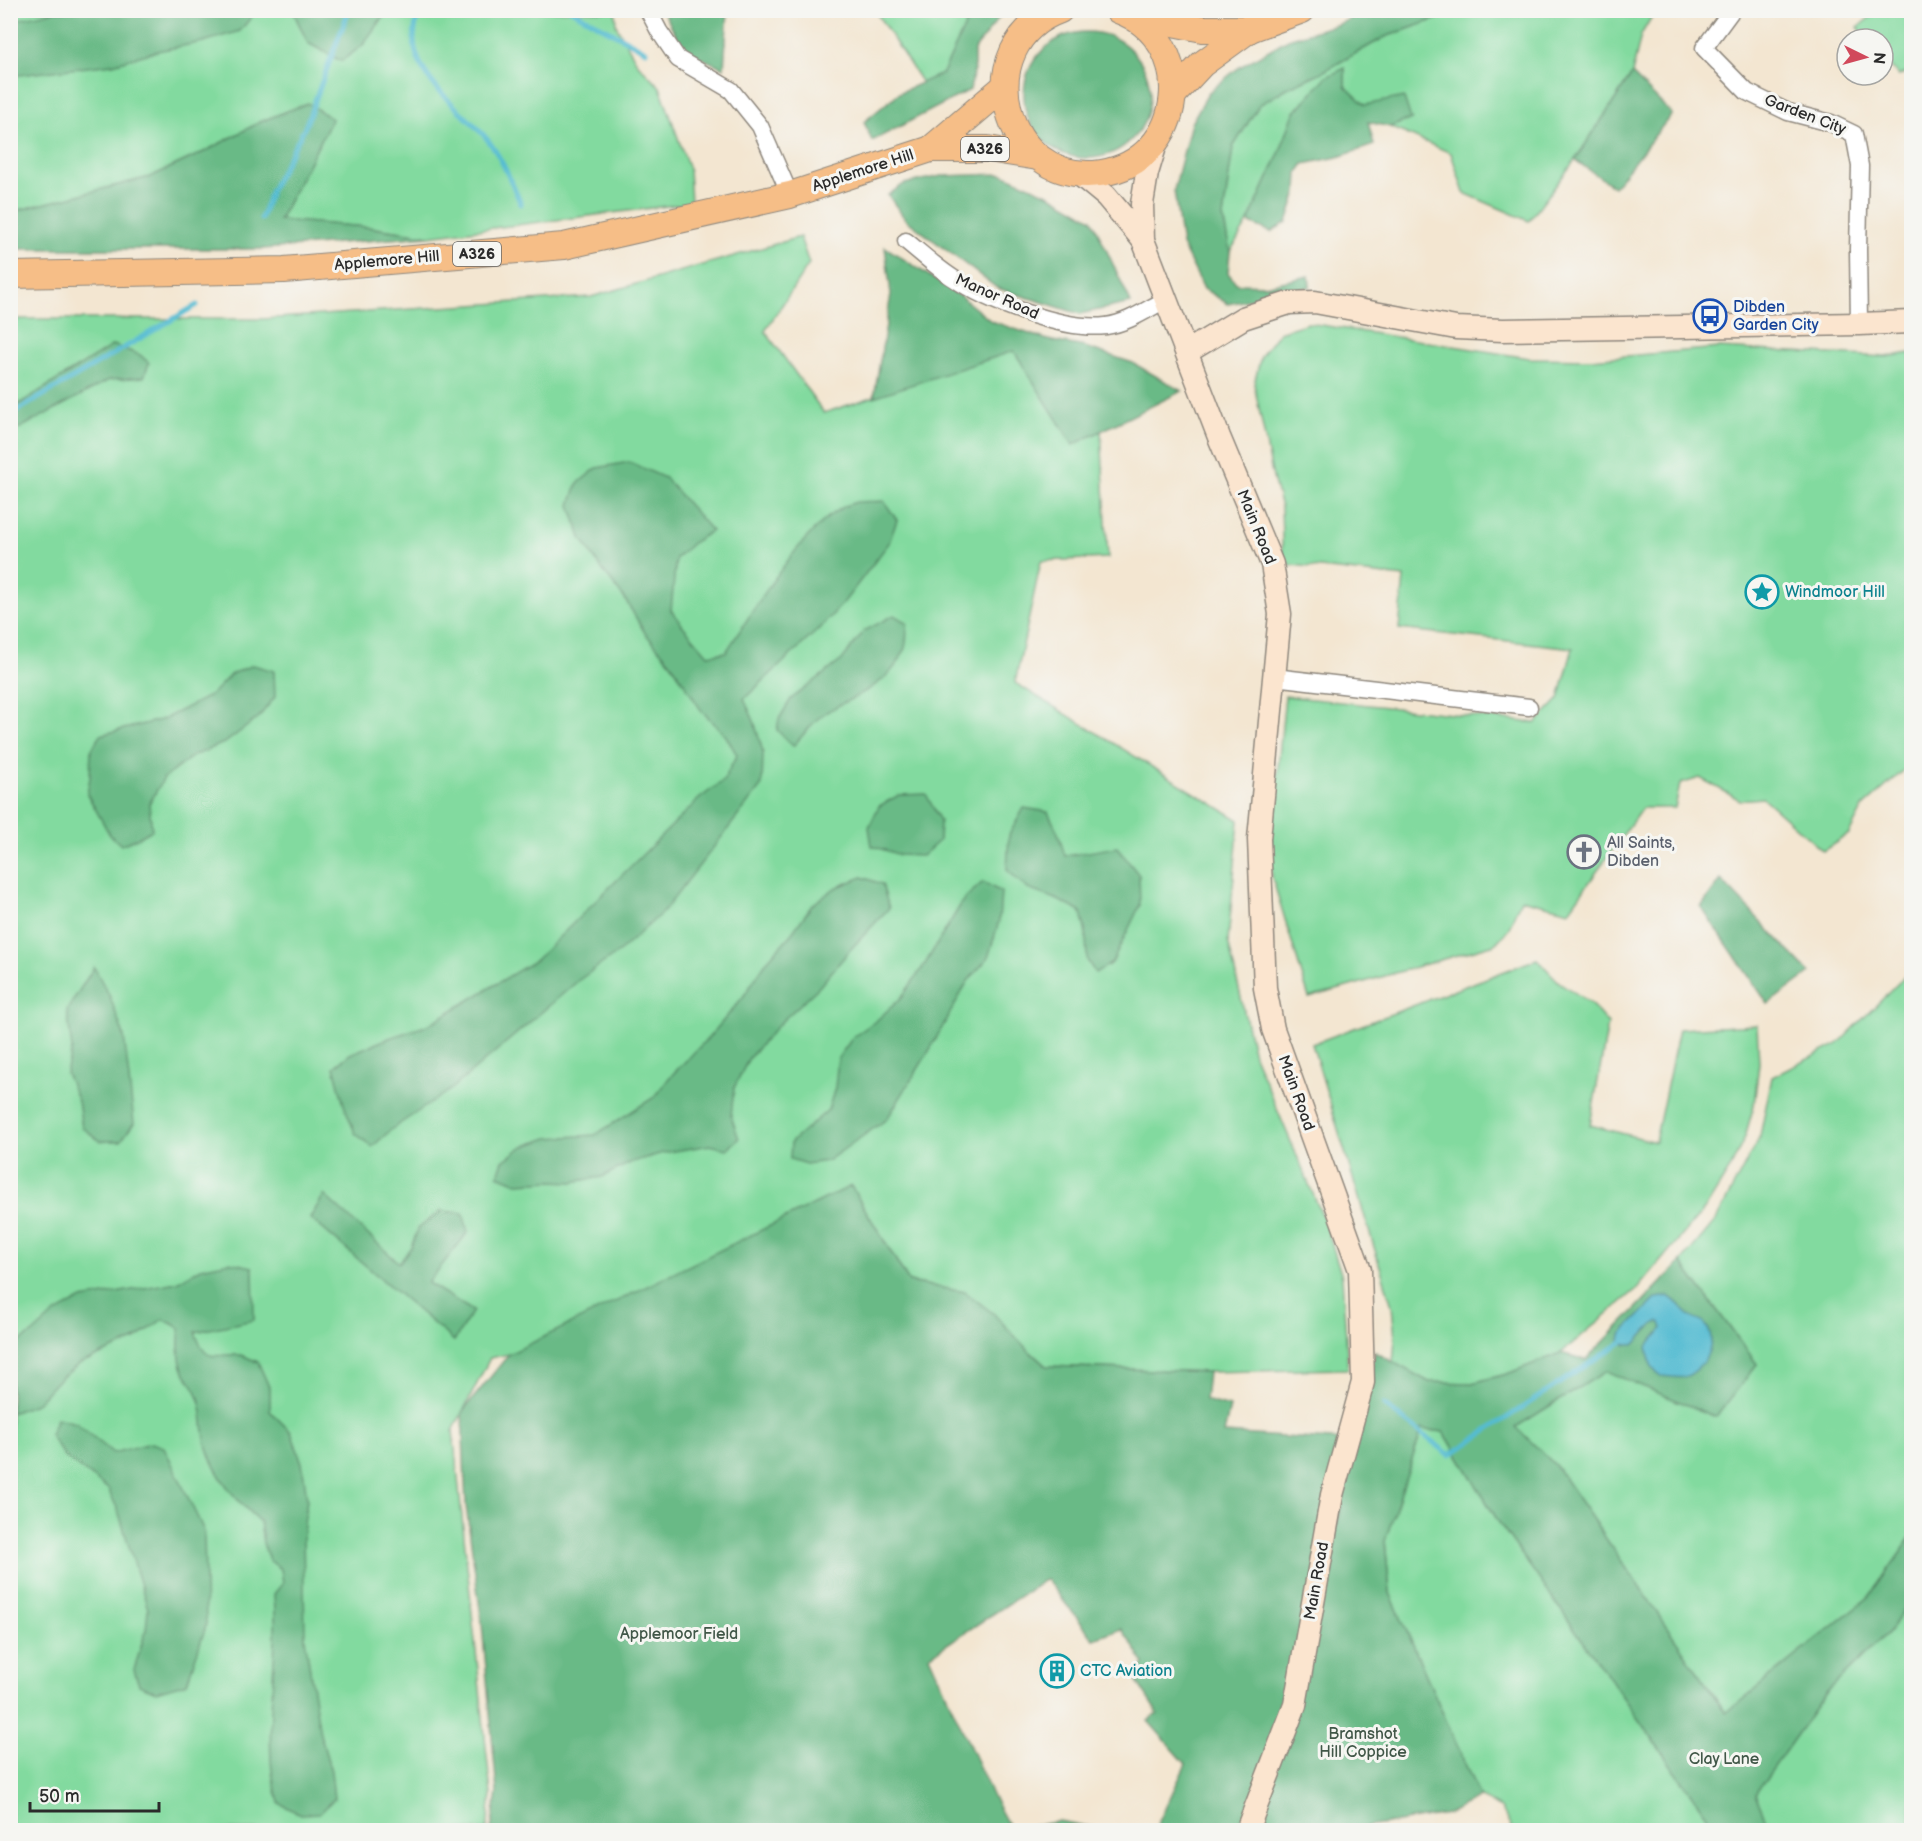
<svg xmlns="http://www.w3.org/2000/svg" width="1922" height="1841" font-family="'Balsamiq Sans',sans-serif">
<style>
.green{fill:#82da9f;stroke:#568265;stroke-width:1.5}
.forest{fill:#69ba86;stroke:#4a7258;stroke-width:1.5}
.water{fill:#54bcd2;stroke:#40747e;stroke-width:1.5}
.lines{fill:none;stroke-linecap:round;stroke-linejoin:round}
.stream{stroke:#54bcd2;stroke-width:5}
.street-casing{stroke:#8f887e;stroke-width:19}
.secondary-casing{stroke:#8f887e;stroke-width:25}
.primary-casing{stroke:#8f887e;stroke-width:28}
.street{stroke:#fff;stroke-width:16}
.secondary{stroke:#fbe5cf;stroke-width:22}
.primary{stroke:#f6be87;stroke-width:26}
.labels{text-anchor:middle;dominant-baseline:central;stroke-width:6;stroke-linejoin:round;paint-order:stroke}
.shield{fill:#f6f6f2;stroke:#686867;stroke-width:1.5}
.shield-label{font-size:15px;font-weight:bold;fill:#2b2b2b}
.street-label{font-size:16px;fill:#2b2b2b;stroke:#f6f6f2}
.transit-label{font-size:16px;fill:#164399;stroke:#f6f6f2;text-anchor:start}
.culture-label{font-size:16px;fill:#0d838f;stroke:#f6f6f2;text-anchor:start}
.worship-label{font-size:16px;fill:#5b616d;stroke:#f6f6f2;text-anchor:start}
.park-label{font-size:16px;fill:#415748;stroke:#f6f6f2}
</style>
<rect width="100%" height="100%" fill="#f6f6f2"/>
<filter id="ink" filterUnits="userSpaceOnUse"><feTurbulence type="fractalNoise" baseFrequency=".0167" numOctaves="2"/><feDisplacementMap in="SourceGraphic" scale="12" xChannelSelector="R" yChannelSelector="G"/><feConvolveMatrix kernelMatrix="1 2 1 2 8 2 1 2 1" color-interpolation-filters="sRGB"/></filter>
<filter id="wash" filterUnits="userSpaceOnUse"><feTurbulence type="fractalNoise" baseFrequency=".008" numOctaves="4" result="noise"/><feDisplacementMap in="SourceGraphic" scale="24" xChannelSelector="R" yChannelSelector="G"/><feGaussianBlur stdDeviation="1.35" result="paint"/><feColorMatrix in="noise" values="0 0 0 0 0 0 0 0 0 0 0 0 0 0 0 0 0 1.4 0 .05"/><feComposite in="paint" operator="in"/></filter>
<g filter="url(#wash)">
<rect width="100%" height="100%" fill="#f3e6d1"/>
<g class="green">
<path d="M 11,10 L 293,11 L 308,43 L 341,61 L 364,44 L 388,11 L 615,11 L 616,25 L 638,64 L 660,87 L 689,169 L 691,203 L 429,236 L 367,227 L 279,221 L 332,119 L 308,103 L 262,121 L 204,152 L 150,177 L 11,212 Z"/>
<path d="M 1879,10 L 1911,11 L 1911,70 L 1899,76 L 1883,57 L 1883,39 L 1868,39 L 1858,27 Z"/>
<path d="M 875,11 L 972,11 L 943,73 L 922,83 Z"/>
<path d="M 1459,11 L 1655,11 L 1641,35 L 1632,74 L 1575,160 L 1529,221 L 1464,193 L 1451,153 L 1390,127 L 1411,119 L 1365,105 L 1345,86 L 1345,69 L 1279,154 L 1248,222 L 1230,252 L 1223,217 L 1233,147 L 1259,105 L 1287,88 L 1324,71 L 1385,37 Z"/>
<path d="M 800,237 L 809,264 L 765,331 L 824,413 L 1014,350 L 1073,444 L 1101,431 L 1108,558 L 1041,561 L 1015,683 L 1239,820 L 1228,941 L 1254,1055 L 1325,1222 L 1342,1277 L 1348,1369 L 1208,1372 L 1046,1366 L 965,1292 L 909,1282 L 874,1224 L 695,1316 L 490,1358 L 453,1431 L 491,1795 L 487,1830 L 11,1830 L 10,319 L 262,319 L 591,297 Z"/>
<path d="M 1308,323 L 1529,358 L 1591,359 L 1719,348 L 1886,357 L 1911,353 L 1911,764 L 1863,807 L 1849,834 L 1823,851 L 1763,798 L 1740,800 L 1700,778 L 1680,784 L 1675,808 L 1642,808 L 1569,911 L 1521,899 L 1508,930 L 1495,944 L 1309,998 L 1272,877 L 1271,839 L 1285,696 L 1536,723 L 1559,699 L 1573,648 L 1399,629 L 1404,577 L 1283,564 L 1281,507 L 1273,478 L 1254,384 L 1261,356 L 1279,332 Z"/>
<path d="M 1537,959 L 1559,982 L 1590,1003 L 1608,1024 L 1590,1125 L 1655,1142 L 1679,1029 L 1757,1025 L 1759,1063 L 1754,1105 L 1745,1137 L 1730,1169 L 1707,1206 L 1638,1288 L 1561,1353 L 1507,1374 L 1472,1383 L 1429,1382 L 1393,1363 L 1395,1339 L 1392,1306 L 1312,1044 Z"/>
<path d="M 1911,970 L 1911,1538 L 1869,1597 L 1726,1713 L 1556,1466 L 1515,1427 L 1606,1371 L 1715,1416 L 1757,1364 L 1681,1262 L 1716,1220 L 1760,1136 L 1772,1077 L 1838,1044 Z"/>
<path d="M 1422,1429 L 1444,1432 L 1498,1521 L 1717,1830 L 1512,1830 L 1501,1808 L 1480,1798 L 1390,1593 L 1385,1540 Z"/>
<path d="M 1911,1599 L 1911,1830 L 1770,1830 L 1755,1794 L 1826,1693 L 1888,1632 Z"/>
</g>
<g class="forest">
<path d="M 1369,10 L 1459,11 L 1385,37 L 1324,71 L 1287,88 L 1259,105 L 1233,147 L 1223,217 L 1230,252 L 1228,273 L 1237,284 L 1269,285 L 1309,276 L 1310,287 L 1228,304 L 1204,289 L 1182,245 L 1174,190 L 1191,123 L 1209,92 L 1238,68 L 1288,39 L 1339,24 Z"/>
<path d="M 56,11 L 253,10 L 253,15 L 240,31 L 203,42 L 157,51 L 113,64 L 11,76 L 11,21 Z"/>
<path d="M 293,11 L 387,11 L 362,46 L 341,61 L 308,43 Z"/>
<path d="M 663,11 L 728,11 L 724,68 L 685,51 Z"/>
<path d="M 972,11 L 1004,11 L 974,50 L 974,69 L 970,90 L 872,141 L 864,122 L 899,93 L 943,73 Z"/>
<circle cx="1087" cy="95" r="63"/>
<path d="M 1345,68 L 1345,86 L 1365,105 L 1404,97 L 1411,119 L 1390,127 L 1368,122 L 1374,145 L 1338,157 L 1304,164 L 1298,172 L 1297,192 L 1287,222 L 1271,232 L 1248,222 L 1279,154 L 1294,113 L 1326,77 Z"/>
<path d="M 1632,74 L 1672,114 L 1614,187 L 1575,160 Z"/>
<path d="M 308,103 L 332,119 L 279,220 L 367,227 L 429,236 L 263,249 L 11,249 L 11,212 L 150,177 L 204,152 L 262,121 Z"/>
<path d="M 1003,174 L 1052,196 L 1092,219 L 1131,303 L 1080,314 L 997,288 L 905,219 L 888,195 L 904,184 L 941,176 Z"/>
<path d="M 885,247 L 959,295 L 991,321 L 1048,340 L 1085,347 L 1133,363 L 1182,391 L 1073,445 L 1014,351 L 874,397 L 891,294 Z"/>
<path d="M 113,345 L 140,355 L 149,363 L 144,377 L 109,380 L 11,433 L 11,409 Z"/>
<path d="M 629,462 L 665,478 L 712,531 L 695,541 L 676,558 L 671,610 L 683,626 L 708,655 L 726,652 C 752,614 809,512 857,502 C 865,501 876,502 884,501 L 897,520 L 889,543 L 844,602 L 822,626 L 744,699 L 754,721 L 763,752 L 762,785 L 664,911 L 620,951 L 579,980 L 453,1088 L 392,1129 L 372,1147 L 355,1133 L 344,1105 L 334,1067 L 350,1054 L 389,1038 L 428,1025 L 536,960 L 700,798 L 723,781 L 737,755 L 726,736 L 701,710 L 671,663 L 645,633 L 625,599 L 601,568 L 581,538 L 570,505 L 577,484 L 597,468 Z"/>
<path d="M 894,615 L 907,623 C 907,632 907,643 904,651 C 890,685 854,696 825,713 C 813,721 803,736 793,746 L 777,730 L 779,719 L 791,699 L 842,660 L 864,631 Z"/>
<path d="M 253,665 L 274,671 L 275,697 L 258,718 L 226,742 L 193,756 L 164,778 L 149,804 L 152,830 L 138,838 L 121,845 L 110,835 L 87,794 L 90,778 L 91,751 L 100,735 L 164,719 L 211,695 L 231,674 Z"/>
<path d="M 926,794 L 940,821 L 939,841 L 922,856 L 900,855 L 872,846 L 869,827 L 879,806 L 899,795 Z"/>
<path d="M 1024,808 L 1048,812 L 1058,833 L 1065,856 L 1117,847 L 1139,875 L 1140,905 L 1112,963 L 1095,973 L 1087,960 L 1086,934 L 1081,912 L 1058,900 L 1028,889 L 1007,870 L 1009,835 Z"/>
<path d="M 862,877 L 882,884 L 889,908 L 850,950 L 819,987 L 781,1022 L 749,1058 L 734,1088 L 731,1116 L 739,1139 L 727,1149 L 710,1145 L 663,1153 L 632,1162 L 602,1177 L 572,1182 L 551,1181 L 517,1183 L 498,1175 L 503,1161 L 522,1147 L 548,1138 L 595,1135 L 656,1096 L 669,1078 L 712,1034 L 743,997 L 767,961 L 792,933 L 812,905 L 835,888 Z"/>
<path d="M 1721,880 L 1810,973 L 1768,1004 L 1701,907 Z"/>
<path d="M 983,882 L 1001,892 L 999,921 L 988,958 L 968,981 L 929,1051 L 887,1119 L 827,1161 L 806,1164 L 790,1159 L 791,1142 L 828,1110 L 835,1088 L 838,1058 L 853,1037 L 877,1020 L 901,998 L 925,964 L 964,899 Z"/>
<path d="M 94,967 L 110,997 L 124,1036 L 134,1123 L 121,1141 L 100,1141 L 82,1127 L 78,1101 L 66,1073 L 72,1049 L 67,1010 Z"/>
<path d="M 851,1186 L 909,1282 L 965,1292 L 994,1314 L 1030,1352 L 1046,1366 L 1208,1372 L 1205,1400 L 1230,1407 L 1224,1433 L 1346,1441 L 1337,1527 L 1375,1352 L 1429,1382 L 1472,1383 L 1507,1374 L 1561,1353 L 1586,1360 L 1681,1262 L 1757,1364 L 1716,1417 L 1606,1371 L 1516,1427 L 1556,1466 L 1726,1713 L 1869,1597 L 1911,1538 L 1911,1599 L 1888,1632 L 1826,1693 L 1755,1794 L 1770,1830 L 1717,1830 L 1498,1521 L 1444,1432 L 1422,1429 L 1385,1541 L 1390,1593 L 1480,1798 L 1447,1814 L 1361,1828 L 1360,1830 L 1155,1830 L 1186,1764 L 1148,1721 L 1158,1714 L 1136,1680 L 1144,1663 L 1122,1629 L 1094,1639 L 1046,1579 L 929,1656 L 992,1795 L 1011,1830 L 491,1830 L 497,1792 L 482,1624 L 466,1506 L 462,1412 L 509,1354 Z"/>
<path d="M 324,1195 L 399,1263 L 411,1247 L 419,1227 L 442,1211 L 463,1213 L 468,1232 L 428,1283 L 473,1311 L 454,1341 L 310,1218 Z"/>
<path d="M 229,1262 L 253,1267 L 254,1320 L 195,1332 C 207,1367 214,1352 240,1355 C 246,1356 252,1360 258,1362 L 270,1389 L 270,1411 L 291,1432 L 302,1463 L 307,1499 L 303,1534 L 305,1638 L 320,1734 L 331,1771 L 334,1799 L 319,1813 L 300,1814 L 279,1803 C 277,1793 273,1782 272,1771 C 266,1712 279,1653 274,1594 L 283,1583 L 281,1569 L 269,1560 L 263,1543 L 260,1522 C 238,1502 216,1478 207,1448 C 202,1432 204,1414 199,1398 C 196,1388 190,1382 185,1374 C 178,1360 178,1343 180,1328 L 163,1319 L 135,1340 L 81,1363 L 58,1380 L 36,1404 L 11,1413 L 11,1347 L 32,1334 L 54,1314 L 82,1299 L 177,1282 L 201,1268 Z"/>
<path d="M 57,1418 L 76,1423 L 113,1453 L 151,1443 L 164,1447 L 204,1531 L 206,1626 L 187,1683 L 156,1692 L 139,1685 L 134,1670 L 146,1630 L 148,1609 L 118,1510 L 108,1489 L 65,1457 L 50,1435 Z"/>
<path d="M 1059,1821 L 1106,1830 L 1013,1830 Z"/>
</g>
<path class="water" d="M 1668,1296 C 1679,1302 1683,1311 1693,1318 C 1696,1320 1702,1321 1705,1324 C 1721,1341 1702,1372 1684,1377 C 1677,1379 1667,1376 1660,1376 L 1651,1365 L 1647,1347 L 1663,1328 L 1661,1323 L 1658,1322 C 1648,1326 1643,1337 1634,1345 L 1626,1345 L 1620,1341 L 1621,1334 L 1657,1298 Z"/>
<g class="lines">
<g class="stream">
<path d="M 419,10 C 417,20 413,32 414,42 C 417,81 464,111 487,139 C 502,158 511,182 521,204"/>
<path d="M 571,10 L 646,51"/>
<path d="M 261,219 L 271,190 L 305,127 L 349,10"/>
<path d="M 15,412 L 197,305"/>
<path d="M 1384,1405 L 1450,1455 L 1622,1342"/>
</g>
</g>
</g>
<g filter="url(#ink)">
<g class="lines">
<g class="street-casing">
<g id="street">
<path d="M 648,10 L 659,31 L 678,59 L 731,90 L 760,126 L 790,195"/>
<path d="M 1732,10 L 1704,48 L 1747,92 L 1788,112 L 1831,123 L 1854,134 L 1860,166 L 1858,249 L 1859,324"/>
<path d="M 906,241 C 921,253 937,268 953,278 C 988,302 1064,331 1106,326 C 1128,323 1146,310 1165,300"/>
<path d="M 1274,677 L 1529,707"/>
</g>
</g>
<g class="secondary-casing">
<g id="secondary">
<path d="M 1157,140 L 1147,173 L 1142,204 L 1143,240 L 1219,437 L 1272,564 L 1280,614 L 1259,839 L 1265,988 L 1273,1029 L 1360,1270 L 1363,1382 L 1332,1495 L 1295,1705 L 1247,1830"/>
<path d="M 1078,173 L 1106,196 L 1143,240"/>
<path d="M 1187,352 L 1243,318 L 1289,303 L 1315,302 L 1456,328 L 1503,330 L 1859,324 L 1912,322"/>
</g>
</g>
<g class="primary-casing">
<g id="primary">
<path d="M 1060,10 C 966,44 1003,187 1101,173 C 1187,161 1200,40 1118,10"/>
<path d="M 1132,15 L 1203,29 L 1250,29"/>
<path d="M 1174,94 L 1202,64 L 1250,29 L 1302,10"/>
<path d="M 931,149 L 1004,87"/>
<path d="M 10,275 L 284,270 L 564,246 L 790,195 L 931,149 L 988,149 L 1038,157"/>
</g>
</g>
<use href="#street" class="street"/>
<use href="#secondary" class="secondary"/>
<use href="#primary" class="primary"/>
</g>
</g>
<defs>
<g id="bus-ring" transform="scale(1.725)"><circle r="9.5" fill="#f6f6f2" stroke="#1a4fb4" stroke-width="1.5"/><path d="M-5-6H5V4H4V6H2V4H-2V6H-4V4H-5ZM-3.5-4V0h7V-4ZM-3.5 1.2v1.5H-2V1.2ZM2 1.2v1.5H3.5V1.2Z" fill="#1a4fb4"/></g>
<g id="sight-ring" transform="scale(1.725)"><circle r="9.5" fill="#f6f6f2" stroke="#0f9aa8" stroke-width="1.5"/><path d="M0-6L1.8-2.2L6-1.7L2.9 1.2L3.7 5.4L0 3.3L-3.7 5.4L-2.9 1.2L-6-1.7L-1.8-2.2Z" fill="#0f9aa8"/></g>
<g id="church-ring" transform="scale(1.725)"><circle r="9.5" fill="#f6f6f2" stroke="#6b7280" stroke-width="1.5"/><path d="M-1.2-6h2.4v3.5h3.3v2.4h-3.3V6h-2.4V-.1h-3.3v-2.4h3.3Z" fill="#6b7280"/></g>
<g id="building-ring" transform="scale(1.725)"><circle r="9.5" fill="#f6f6f2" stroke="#0f9aa8" stroke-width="1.5"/><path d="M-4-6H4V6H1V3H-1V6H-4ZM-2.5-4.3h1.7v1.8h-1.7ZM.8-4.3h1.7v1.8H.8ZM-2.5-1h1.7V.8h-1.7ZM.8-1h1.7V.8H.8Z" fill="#0f9aa8"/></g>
</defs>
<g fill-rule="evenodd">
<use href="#bus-ring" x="1710" y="316"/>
<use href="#sight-ring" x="1762" y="592"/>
<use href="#church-ring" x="1584" y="852"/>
<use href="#building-ring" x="1057" y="1671"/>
</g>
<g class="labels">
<g class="shield">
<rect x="961" y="137" width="48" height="24" rx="4.5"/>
<rect x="453" y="242" width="48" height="24" rx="4.5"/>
</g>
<g class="shield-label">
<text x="985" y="149">A326</text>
<text x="477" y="254">A326</text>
</g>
<g class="street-label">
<text transform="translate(1805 115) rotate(21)">Garden City</text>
<text transform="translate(863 171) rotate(-18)">Applemore Hill</text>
<text transform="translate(387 261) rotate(-5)">Applemore Hill</text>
<text transform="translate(997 297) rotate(24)">Manor Road</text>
<text transform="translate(1256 527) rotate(68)">Main Road</text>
<text transform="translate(1296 1093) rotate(70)">Main Road</text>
<text transform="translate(1317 1581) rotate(-80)">Main Road</text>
</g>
<g class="transit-label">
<text x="1733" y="307">Dibden<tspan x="1733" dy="18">Garden City</tspan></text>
</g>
<g class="culture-label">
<text x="1785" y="592">Windmoor Hill</text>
<text x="1080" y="1671">CTC Aviation</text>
</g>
<g class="worship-label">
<text x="1607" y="843">All Saints,<tspan x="1607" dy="18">Dibden</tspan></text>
</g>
<g class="park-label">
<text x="679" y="1634">Applemoor Field</text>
<text x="1363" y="1734">Bramshot<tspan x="1363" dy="18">Hill Coppice</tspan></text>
<text x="1724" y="1759">Clay Lane</text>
</g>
</g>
<rect width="1922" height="1841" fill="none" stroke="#f6f6f2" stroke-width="36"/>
<g transform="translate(1865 57) rotate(95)"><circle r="28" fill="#f6f6f2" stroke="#a5a5a2" stroke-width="1.5"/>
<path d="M0-4.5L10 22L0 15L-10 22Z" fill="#d1495b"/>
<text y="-9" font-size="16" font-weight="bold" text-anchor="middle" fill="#2b2b2b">N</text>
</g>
<path d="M30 1802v9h129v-9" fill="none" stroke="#2b2b2b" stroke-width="3"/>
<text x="39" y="1802" font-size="18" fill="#2b2b2b" stroke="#f6f6f2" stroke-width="4.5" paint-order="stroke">50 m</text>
</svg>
